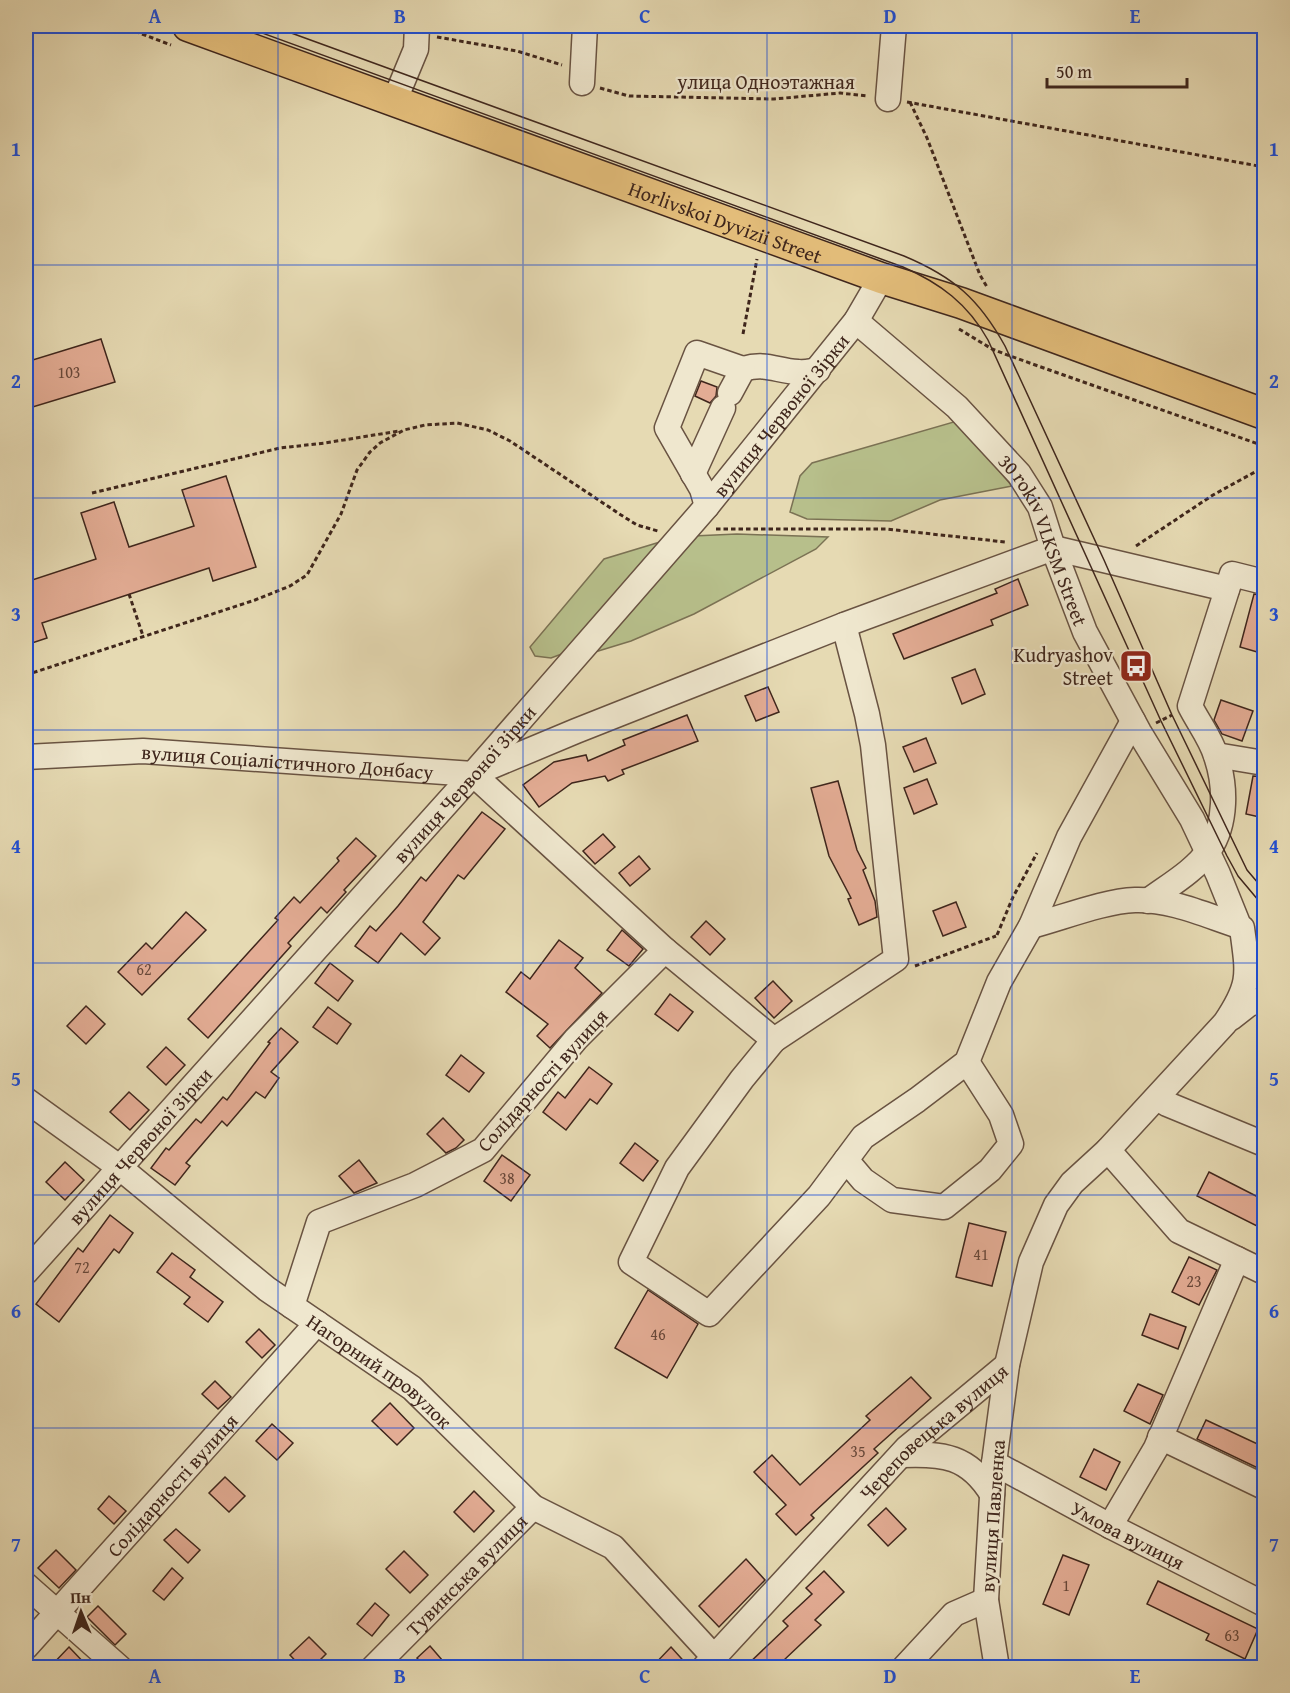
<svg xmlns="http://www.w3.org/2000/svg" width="1290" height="1693" font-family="'Gentium Book Plus',serif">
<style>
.green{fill:#b7bf8b;stroke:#7b7254;stroke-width:1.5}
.building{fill:#e3ac94;stroke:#3f261c;stroke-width:1.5}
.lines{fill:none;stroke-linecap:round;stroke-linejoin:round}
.minor-casing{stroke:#695342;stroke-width:27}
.major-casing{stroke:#3f261c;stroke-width:33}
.path{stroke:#3f261c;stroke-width:3;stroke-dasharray:4.5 3;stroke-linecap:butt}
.minor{stroke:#efe7ce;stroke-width:24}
.major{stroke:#e3bd7a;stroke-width:30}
.tram{stroke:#3f261c;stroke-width:1.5}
.grid{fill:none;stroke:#1d4ed8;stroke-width:1.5;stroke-opacity:0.55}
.labels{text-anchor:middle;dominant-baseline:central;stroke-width:4.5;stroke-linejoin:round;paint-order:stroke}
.number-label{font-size:16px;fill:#68483a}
.street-label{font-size:20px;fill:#3f261c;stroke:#efe7ce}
.poi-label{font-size:20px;fill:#3f261c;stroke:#efe7ce;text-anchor:end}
.neatline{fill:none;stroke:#1d4ed8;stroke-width:2}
.grid-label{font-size:20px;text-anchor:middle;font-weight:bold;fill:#1d4ed8}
</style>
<rect width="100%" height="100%" fill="#e6dab3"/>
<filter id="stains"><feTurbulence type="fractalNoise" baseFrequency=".00333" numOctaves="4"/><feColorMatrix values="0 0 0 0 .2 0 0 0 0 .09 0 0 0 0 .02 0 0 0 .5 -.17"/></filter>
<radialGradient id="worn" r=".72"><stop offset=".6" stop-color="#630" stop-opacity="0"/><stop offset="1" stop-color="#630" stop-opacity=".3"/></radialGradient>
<g class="green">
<path d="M 957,421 L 1012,486 L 940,500 L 891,521 L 807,519 L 790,512 L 800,476 L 812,463 Z"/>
<path d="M 737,534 L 828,537 L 816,549 L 694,614 L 631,641 L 595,652 L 693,536 Z"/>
<path d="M 660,542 L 567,652 L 551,658 L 535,656 L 530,647 L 604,559 Z"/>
</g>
<g class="building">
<path d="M 101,339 L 115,382 L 26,409 L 26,362 Z"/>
<path d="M 701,381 L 717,387 L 716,396 L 710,403 L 695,396 Z"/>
<path d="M 226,476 L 256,567 L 213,581 L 209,568 L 42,623 L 47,638 L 26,645 L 26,582 L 96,559 L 81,513 L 114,502 L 129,547 L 194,526 L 182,490 Z"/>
<path d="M 1018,579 L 1028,605 L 991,620 L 993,625 L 904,659 L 893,634 L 997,593 L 995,589 Z"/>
<path d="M 1254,594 L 1264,596 L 1264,654 L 1240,647 Z"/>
<path d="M 975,669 L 985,694 L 962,704 L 952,678 Z"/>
<path d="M 768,687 L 779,712 L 756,721 L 745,696 Z"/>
<path d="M 1221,700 L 1253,711 L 1242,741 L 1222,734 L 1214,720 Z"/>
<path d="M 687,715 L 698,741 L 622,770 L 624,774 L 608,781 L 605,776 L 572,783 L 539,807 L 523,785 L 554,762 L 586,755 L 588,761 L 625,745 L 623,740 Z"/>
<path d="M 926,738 L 936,763 L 914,772 L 903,747 Z"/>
<path d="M 1253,776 L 1264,777 L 1264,818 L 1246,814 Z"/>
<path d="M 927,779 L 937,804 L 914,814 L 904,788 Z"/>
<path d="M 838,781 L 857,850 L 866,868 L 863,870 L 875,901 L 877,917 L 859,925 L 848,899 L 851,898 L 829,856 L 811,788 Z"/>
<path d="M 482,812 L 505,829 L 464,879 L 458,875 L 423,922 L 440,938 L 425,955 L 401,933 L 378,963 L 355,946 L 370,926 L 376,931 L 398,906 L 421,877 L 426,881 Z"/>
<path d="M 603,834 L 615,847 L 595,864 L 583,851 Z"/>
<path d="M 356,838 L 376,856 L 344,890 L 346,892 L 327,913 L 321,907 L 288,943 L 291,946 L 208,1038 L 188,1019 L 278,920 L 275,918 L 294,897 L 300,903 L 339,861 L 337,858 Z"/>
<path d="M 639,856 L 650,869 L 630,886 L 619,873 Z"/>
<path d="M 956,902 L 966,927 L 943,936 L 933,911 Z"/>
<path d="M 186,912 L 206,930 L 142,995 L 118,972 L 146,943 L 152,949 Z"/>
<path d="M 706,921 L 725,939 L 710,955 L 691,937 Z"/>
<path d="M 622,930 L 643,949 L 629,966 L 607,950 Z"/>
<path d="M 559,940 L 583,958 L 575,968 L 602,993 L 550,1048 L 537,1036 L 548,1024 L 506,992 L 521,972 L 530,979 Z"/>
<path d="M 330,963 L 353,981 L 338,1001 L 315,983 Z"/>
<path d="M 773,981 L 792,1001 L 774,1018 L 755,998 Z"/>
<path d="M 670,994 L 693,1012 L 678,1031 L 655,1014 Z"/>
<path d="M 86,1006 L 105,1024 L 86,1044 L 67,1026 Z"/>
<path d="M 328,1007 L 351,1024 L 337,1044 L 313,1027 Z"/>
<path d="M 281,1028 L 298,1042 L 271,1072 L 279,1078 L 265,1098 L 256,1092 L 227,1126 L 222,1121 L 186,1163 L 190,1166 L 175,1185 L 151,1168 L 166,1148 L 169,1150 L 196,1119 L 201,1123 L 223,1097 L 227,1100 L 270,1043 L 268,1042 Z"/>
<path d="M 166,1047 L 185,1065 L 166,1085 L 147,1067 Z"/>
<path d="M 461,1055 L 484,1073 L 469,1092 L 446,1075 Z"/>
<path d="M 589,1067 L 612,1084 L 597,1104 L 590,1099 L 566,1130 L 543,1112 L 558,1092 L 565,1098 Z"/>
<path d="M 129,1092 L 149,1110 L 130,1130 L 110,1112 Z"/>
<path d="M 443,1118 L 464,1140 L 456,1148 L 446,1153 L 427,1134 Z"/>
<path d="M 635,1143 L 658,1161 L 643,1181 L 620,1163 Z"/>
<path d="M 502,1155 L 530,1175 L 511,1201 L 484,1181 Z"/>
<path d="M 359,1160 L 377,1183 L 354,1193 L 339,1176 Z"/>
<path d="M 65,1162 L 84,1180 L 65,1200 L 46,1182 Z"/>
<path d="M 1209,1172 L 1264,1200 L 1264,1216 L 1259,1227 L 1197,1196 Z"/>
<path d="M 110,1215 L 133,1233 L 119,1253 L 114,1249 L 59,1322 L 36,1304 L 78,1248 L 83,1252 Z"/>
<path d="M 969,1223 L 1006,1232 L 992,1286 L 956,1277 Z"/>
<path d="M 172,1253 L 195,1270 L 190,1277 L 223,1302 L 208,1322 L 184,1304 L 190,1297 L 157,1272 Z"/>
<path d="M 1189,1257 L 1217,1270 L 1199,1305 L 1172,1292 Z"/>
<path d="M 648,1290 L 698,1324 L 667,1378 L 615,1348 Z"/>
<path d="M 1150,1314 L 1186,1327 L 1178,1349 L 1142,1335 Z"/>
<path d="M 259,1329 L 275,1345 L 262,1358 L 246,1342 Z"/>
<path d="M 911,1377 L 931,1398 L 874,1449 L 878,1453 L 811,1515 L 814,1518 L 796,1535 L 776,1514 L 786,1505 L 754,1472 L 772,1455 L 800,1485 L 870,1420 L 866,1416 Z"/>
<path d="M 215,1381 L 231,1397 L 218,1409 L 202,1394 Z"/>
<path d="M 1138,1384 L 1163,1395 L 1150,1424 L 1124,1411 Z"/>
<path d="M 390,1403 L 414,1428 L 397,1445 L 372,1421 Z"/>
<path d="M 1206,1420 L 1264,1447 L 1264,1466 L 1262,1470 L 1197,1439 Z"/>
<path d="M 272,1424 L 293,1443 L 277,1460 L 256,1441 Z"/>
<path d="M 1094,1449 L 1120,1462 L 1106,1490 L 1080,1477 Z"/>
<path d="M 225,1477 L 245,1496 L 229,1512 L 209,1493 Z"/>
<path d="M 474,1491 L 494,1511 L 474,1532 L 454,1512 Z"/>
<path d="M 109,1496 L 126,1511 L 114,1524 L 98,1509 Z"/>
<path d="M 886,1508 L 906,1529 L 888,1546 L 868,1525 Z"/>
<path d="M 176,1529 L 200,1550 L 188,1563 L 164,1540 Z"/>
<path d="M 56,1550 L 76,1570 L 59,1588 L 38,1568 Z"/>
<path d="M 404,1551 L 428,1575 L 410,1593 L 386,1569 Z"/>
<path d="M 1063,1555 L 1089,1565 L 1069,1615 L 1043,1604 Z"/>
<path d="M 746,1559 L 765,1580 L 719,1627 L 699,1606 Z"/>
<path d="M 172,1568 L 183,1578 L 164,1600 L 153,1591 Z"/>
<path d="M 824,1571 L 844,1592 L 815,1620 L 821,1625 L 784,1660 L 790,1668 L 744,1668 L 788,1626 L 783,1621 L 812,1594 L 806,1588 Z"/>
<path d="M 1158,1581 L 1258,1629 L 1245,1659 L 1206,1640 L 1209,1634 L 1147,1604 Z"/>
<path d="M 375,1603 L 389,1615 L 372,1636 L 357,1624 Z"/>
<path d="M 98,1606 L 126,1634 L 115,1645 L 87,1617 Z"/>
<path d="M 309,1637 L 326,1654 L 312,1668 L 302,1668 L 290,1655 Z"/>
<path d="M 430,1646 L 449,1668 L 426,1668 L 417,1658 Z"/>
<path d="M 69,1647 L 89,1668 L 49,1668 Z"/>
<path d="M 671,1647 L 690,1668 L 651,1668 Z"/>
</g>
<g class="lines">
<g class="minor-casing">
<g id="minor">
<path d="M 582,83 L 585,26"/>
<path d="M 888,99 L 894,26"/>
<path d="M 394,102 L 416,49 L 417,26"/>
<path id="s1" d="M 856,321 L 957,407 L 1019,474 L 1040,507 L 1053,548 L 1085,632 L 1139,732 L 1192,819 L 1218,874 L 1239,926 L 1242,928 C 1248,974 1252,983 1225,1023 L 1108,1150 L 1072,1183 L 1056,1205 L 1031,1262 L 1007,1365 L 994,1463 L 986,1600 L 997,1668"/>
<path d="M 730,393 L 743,369 C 767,362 776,371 798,372 C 805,373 811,371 818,370"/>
<path d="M 693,474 L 723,408"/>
<path d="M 707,506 L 702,489 L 667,428 L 697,353 L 743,369"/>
<path d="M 844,625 L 867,714 L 873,745 L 896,959 L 774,1040 L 742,1079 L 677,1168 L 631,1262 L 709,1314 L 819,1196 L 863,1137 L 917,1100 L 967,1062 L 999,982 L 1031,926 L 1069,837 L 1133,721"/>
<path d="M 1216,755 L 1264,763"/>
<path id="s2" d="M 26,757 L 143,751 L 473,774 L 665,950 L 774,1040"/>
<path d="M 478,772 L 576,731 L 844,625 L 1053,548 L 1227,589"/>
<path d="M 1148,901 C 1168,886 1195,871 1209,850 C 1227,823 1226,785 1216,756 C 1211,739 1198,722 1190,706 L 1232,574 L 1264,582"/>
<path d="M 1031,926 C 1062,918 1104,901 1135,900 C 1171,899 1205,915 1239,926"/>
<path d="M 1231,1018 L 1249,1004 L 1264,999"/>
<path d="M 1157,1098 L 1167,1104 L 1264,1144"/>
<path id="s3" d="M 26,1100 L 119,1167 L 267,1289 L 412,1388 L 533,1507 L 613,1547 L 714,1657"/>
<path d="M 1108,1150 L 1179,1231 L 1264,1272"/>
<path d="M 846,1160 L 863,1180 L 892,1200 L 944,1207 L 990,1170 L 1011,1144 L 1001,1115 L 967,1062"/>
<path id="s4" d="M 26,1272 L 473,774 L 707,506 L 856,321 L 881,278"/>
<path d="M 292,1306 L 319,1222 L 415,1185 L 483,1150 L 576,1039 L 665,950"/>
<path d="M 1160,1437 L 1264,1487"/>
<path d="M 901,1455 C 943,1453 969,1456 992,1494"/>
<path id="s5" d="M 994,1463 L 1110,1526 L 1264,1604"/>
<path d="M 1110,1526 L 1156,1448 L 1237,1259"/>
<path d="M 26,1585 L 120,1668"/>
<path id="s6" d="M 26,1647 L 317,1323"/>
<path id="s7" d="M 373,1668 L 533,1507"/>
<path id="s8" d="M 704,1668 L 907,1448 L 1007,1365"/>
<path d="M 904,1668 L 954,1614 L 986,1600"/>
</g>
</g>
<g class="major-casing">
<g id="major">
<path id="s9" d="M 188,26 L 881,278 L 961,303 L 1264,414"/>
</g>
</g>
<g class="path">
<path d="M 121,26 L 171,45"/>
<path d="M 437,37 L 517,51 L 562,65"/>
<path d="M 600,88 L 629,96 L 774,99 L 840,93 L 868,96"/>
<path d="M 907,102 L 1264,167"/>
<path d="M 910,102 L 927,138 L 980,275 L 987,287"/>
<path d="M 959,329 L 992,349 L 1010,356 L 1264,446"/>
<path d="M 743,334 L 757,259"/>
<path d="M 92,493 L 280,448 L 325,443 L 399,431"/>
<path d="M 716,529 L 886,529 L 1005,542"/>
<path d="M 1136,546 L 1213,495 L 1264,467"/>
<path d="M 129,594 L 143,636"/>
<path d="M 26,675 L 255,600 L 290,586 L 307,575 L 341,514 L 357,470 L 370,452 L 380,443 L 404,430 L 425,425 L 457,423 L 488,430 L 510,441 L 621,515 L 637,525 L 658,531"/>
<path d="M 1156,723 L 1172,715"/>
<path d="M 997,935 L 1013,897 L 1037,853"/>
<path d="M 915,966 L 996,936"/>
</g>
<use href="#minor" class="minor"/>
<use href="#major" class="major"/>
<g class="tram">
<path d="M 243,26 L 903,267 C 940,283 968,304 988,340 L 1161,721 L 1227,856 L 1238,876 L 1264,907"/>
<path d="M 272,26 L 904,256 C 954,277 979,299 1005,346 L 1104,560 L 1172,715 L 1247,870 L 1264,890"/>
</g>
</g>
<path class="grid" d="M 278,26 L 278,1668M 523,26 L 523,1668M 767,26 L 767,1668M 1012,26 L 1012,1668M 26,265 L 1264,265M 26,498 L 1264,498M 26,730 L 1264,730M 26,963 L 1264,963M 26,1195 L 1264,1195M 26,1428 L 1264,1428"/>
<defs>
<g id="bus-square" transform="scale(1.725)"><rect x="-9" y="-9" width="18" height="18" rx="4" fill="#8f2418" stroke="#efe7ce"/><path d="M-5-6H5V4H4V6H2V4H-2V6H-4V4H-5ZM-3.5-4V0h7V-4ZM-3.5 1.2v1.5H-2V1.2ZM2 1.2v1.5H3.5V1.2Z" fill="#fff"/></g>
</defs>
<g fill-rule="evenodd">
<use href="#bus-square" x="1136" y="666"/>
</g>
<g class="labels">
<g class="number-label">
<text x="69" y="372">103</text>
<text x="144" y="969">62</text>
<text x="507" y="1178">38</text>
<text x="981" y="1254">41</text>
<text x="82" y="1267">72</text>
<text x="1194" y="1281">23</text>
<text x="658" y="1334">46</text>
<text x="858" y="1451">35</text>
<text x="1066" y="1585">1</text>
<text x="1232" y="1635">63</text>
</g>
<g class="street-label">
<text x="766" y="81">улица Одноэтажная</text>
<text stroke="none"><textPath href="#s9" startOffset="572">Horlivskoi Dyvizii Street</textPath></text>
<text stroke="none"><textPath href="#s4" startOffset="1142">вулиця Червоної Зірки</textPath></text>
<text stroke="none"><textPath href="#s1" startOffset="294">30 rokiv VLKSM Street</textPath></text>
<text stroke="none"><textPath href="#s2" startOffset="262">вулиця Соціалістичного Донбасу</textPath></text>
<text stroke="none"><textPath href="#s4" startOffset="656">вулиця Червоної Зірки</textPath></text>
<text transform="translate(542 1080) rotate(-48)">Солідарності вулиця</text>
<text stroke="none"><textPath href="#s4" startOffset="170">вулиця Червоної Зірки</textPath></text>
<text stroke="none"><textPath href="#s3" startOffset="446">Нагорний провулок</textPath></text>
<text stroke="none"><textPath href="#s8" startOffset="330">Череповецька вулиця</textPath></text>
<text stroke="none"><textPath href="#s6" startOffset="218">Солідарності вулиця</textPath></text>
<text transform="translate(992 1516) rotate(-86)">вулиця Павленка</text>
<text stroke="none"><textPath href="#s5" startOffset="152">Умова вулиця</textPath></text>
<text stroke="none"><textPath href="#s7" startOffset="132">Тувинська вулиця</textPath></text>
</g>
<g class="poi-label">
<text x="1113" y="654">Kudryashov<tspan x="1113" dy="23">Street</tspan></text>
</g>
</g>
<rect width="1290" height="1693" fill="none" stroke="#e6dab3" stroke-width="66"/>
<g transform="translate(81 1612) rotate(358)" stroke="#efe7ce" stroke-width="4.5" paint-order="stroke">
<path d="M0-4.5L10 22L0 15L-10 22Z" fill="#3f261c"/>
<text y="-9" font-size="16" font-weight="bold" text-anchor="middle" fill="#3f261c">Пн</text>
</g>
<path d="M1047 78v9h140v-9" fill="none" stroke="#3f261c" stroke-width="3"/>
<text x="1056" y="78" font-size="18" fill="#3f261c" stroke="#efe7ce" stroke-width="4.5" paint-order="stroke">50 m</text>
<rect x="33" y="33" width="1224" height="1627" class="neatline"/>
<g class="grid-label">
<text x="155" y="23">A</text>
<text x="400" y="23">B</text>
<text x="645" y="23">C</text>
<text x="890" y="23">D</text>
<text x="1135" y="23">E</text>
<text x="16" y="156">1</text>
<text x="1274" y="156">1</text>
<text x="16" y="388">2</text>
<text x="1274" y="388">2</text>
<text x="16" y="621">3</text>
<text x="1274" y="621">3</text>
<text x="16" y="853">4</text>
<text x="1274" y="853">4</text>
<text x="16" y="1086">5</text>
<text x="1274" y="1086">5</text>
<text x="16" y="1318">6</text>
<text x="1274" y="1318">6</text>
<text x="16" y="1551">7</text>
<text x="1274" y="1551">7</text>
<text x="155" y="1683">A</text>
<text x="400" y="1683">B</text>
<text x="645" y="1683">C</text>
<text x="890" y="1683">D</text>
<text x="1135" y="1683">E</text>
</g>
<rect width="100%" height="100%" filter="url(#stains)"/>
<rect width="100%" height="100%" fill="url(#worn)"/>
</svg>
